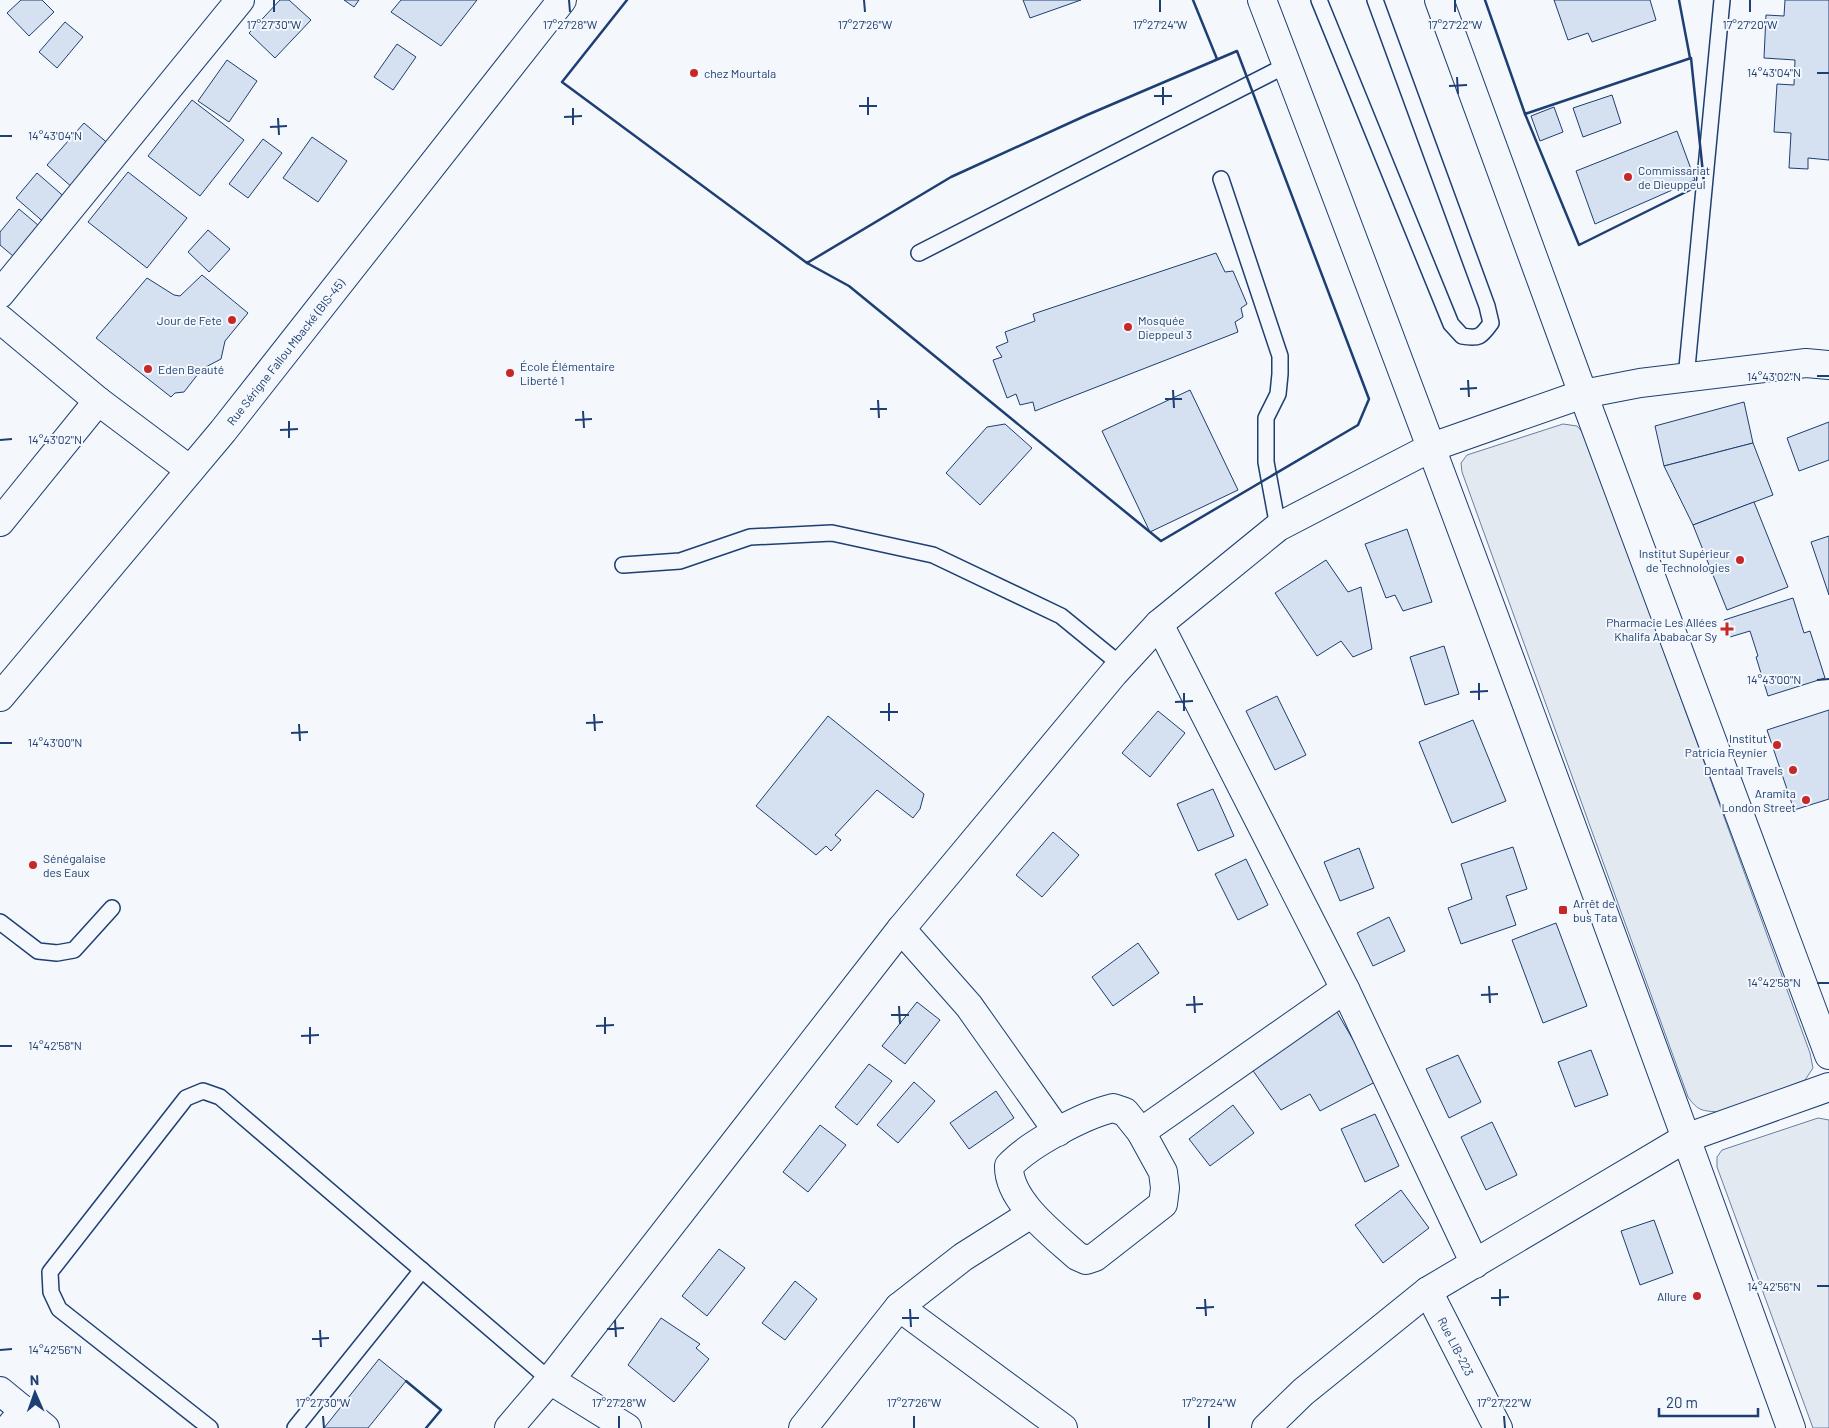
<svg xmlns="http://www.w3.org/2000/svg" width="1829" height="1428" font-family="Barlow,sans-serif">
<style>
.green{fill:#e3e9f0;stroke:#687fa3}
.building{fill:#d5e0f0;stroke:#1d3f73}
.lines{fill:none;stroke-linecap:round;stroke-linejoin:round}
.lane-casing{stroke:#1d3f73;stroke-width:18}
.street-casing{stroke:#1d3f73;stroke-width:30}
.secondary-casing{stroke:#1d3f73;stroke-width:30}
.lane{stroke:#f4f7fb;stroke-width:15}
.street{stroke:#f4f7fb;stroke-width:28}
.secondary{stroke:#f4f7fb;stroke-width:28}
.wall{stroke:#1d3f73;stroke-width:2.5}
.ticks{fill:none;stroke:#1d3f73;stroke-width:2}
.poi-dot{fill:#c62828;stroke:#f4f7fb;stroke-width:2}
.labels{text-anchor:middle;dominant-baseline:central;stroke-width:4;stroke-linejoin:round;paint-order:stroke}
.poi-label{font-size:12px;fill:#1d3f73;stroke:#f4f7fb;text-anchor:start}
.street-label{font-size:12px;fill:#1d3f73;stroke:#f4f7fb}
.ticks-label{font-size:12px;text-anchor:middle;fill:#1d3f73;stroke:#f4f7fb;stroke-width:4;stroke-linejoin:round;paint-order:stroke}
</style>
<rect width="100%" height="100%" fill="#f4f7fb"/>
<g class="green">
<path d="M 1563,424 L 1577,426 L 1585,435 L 1810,1053 L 1813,1068 L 1805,1080 L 1720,1112 C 1702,1111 1698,1111 1688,1097 L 1462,472 L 1461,463 L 1467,455 Z"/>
<path d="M 1818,1118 L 1829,1120 L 1829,1428 L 1813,1428 L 1717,1167 L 1717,1157 L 1722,1150 Z"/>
</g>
<g class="building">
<path d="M 21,0 L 42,0 L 54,12 L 29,36 L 7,13 Z"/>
<path d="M 280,0 L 289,0 L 311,20 L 275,58 L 249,33 Z"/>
<path d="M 344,0 L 359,0 L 354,7 Z"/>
<path d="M 401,0 L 477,0 L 441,46 L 391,12 Z"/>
<path d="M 1023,0 L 1081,0 L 1030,18 Z"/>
<path d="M 1554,0 L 1650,0 L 1656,20 L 1592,42 L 1588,33 L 1568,40 Z"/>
<path d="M 1785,0 L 1829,0 L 1829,160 L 1808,158 L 1808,169 L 1789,168 L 1791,133 L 1774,132 L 1777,84 L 1794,85 L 1795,60 L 1764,58 L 1766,15 L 1784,16 Z"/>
<path d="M 65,22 L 83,37 L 57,68 L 39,52 Z"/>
<path d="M 397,44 L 416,57 L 393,90 L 374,77 Z"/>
<path d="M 227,60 L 257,81 L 229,122 L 198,101 Z"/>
<path d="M 1612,95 L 1621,123 L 1583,137 L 1573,108 Z"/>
<path d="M 192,100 L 244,140 L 200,196 L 148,156 Z"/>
<path d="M 1554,107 L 1563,132 L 1540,141 L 1531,116 Z"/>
<path d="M 84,123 L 111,146 L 74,189 L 47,165 Z"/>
<path d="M 1677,131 L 1695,180 L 1595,224 L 1576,171 Z"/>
<path d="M 312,137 L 347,161 L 318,202 L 283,178 Z"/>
<path d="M 263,139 L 282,153 L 248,198 L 229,184 Z"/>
<path d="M 128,172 L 187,218 L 147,268 L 88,222 Z"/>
<path d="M 37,173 L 68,200 L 47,225 L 16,198 Z"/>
<path d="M 19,209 L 45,231 L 19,261 L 0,245 L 0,232 Z"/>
<path d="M 208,230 L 230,249 L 209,272 L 188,252 Z"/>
<path d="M 1216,253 L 1225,272 L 1233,271 L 1247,304 L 1241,308 L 1243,317 L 1235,322 L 1238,332 L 1035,411 L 1033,402 L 1020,405 L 1016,394 L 1007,398 L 993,360 L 1002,357 L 996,347 L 1008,342 L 1005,332 L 1035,321 L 1033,314 Z"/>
<path d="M 202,275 L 248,313 L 225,341 L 221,359 L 202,369 L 184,392 L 175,393 L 171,397 L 96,338 L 147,278 L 174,295 L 180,296 Z"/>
<path d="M 1190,390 L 1238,490 L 1150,532 L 1102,431 Z"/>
<path d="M 1744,402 L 1753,443 L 1664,466 L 1655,426 Z"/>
<path d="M 1829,422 L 1829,460 L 1799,471 L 1787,438 Z"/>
<path d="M 1005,424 L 1032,448 L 980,505 L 946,473 L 987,427 Z"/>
<path d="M 1753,443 L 1773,495 L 1693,525 L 1664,466 Z"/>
<path d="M 1754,502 L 1788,587 L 1727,610 L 1693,525 Z"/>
<path d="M 1407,529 L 1432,602 L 1403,611 L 1395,595 L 1386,598 L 1365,544 Z"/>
<path d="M 1829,536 L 1829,595 L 1811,542 Z"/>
<path d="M 1326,560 L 1348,592 L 1361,587 L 1372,649 L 1353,657 L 1341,641 L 1317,656 L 1275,593 Z"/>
<path d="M 1793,598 L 1804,633 L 1810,631 L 1825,678 L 1768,696 L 1756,657 L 1758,656 L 1750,631 L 1730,637 L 1724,620 Z"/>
<path d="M 1444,646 L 1459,694 L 1425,705 L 1410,657 Z"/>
<path d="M 1277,696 L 1306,755 L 1275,770 L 1246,711 Z"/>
<path d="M 1829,710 L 1829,799 L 1794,810 L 1767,730 Z"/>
<path d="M 1158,711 L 1185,733 L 1150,777 L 1122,753 Z"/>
<path d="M 828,716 L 924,794 L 920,809 L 913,818 L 877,790 L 835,835 L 841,840 L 831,851 L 826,846 L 816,855 L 756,806 Z"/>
<path d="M 1473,720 L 1506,801 L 1452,823 L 1419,742 Z"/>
<path d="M 1213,789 L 1234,836 L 1198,851 L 1177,804 Z"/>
<path d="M 1053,832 L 1079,855 L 1042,897 L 1016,875 Z"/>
<path d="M 1513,847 L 1527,889 L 1506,896 L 1516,925 L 1461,944 L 1448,908 L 1472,899 L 1461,864 Z"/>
<path d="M 1359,848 L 1374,888 L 1340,901 L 1324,862 Z"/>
<path d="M 1246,859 L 1268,905 L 1238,920 L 1215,874 Z"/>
<path d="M 1389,917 L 1405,951 L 1373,966 L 1357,933 Z"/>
<path d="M 1556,923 L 1587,1006 L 1543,1023 L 1512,940 Z"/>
<path d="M 1138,943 L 1159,973 L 1113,1006 L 1092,977 Z"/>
<path d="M 917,1002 L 940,1020 L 905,1064 L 882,1046 Z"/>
<path d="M 1334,1007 L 1377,1081 L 1320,1111 L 1310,1094 L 1281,1110 L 1251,1068 Z"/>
<path d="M 1591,1050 L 1608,1095 L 1575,1107 L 1558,1062 Z"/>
<path d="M 1458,1055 L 1481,1102 L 1449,1118 L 1426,1069 Z"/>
<path d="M 869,1064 L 892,1081 L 857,1125 L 835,1107 Z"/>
<path d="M 914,1082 L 935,1101 L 898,1143 L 877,1125 Z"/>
<path d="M 996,1091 L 1014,1118 L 969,1149 L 950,1123 Z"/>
<path d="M 1233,1105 L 1254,1133 L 1210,1166 L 1189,1139 Z"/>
<path d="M 1375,1114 L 1399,1166 L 1365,1182 L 1341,1129 Z"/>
<path d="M 1492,1122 L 1517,1175 L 1486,1190 L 1461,1137 Z"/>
<path d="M 820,1125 L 846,1145 L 808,1192 L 783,1172 Z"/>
<path d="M 1401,1190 L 1429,1228 L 1383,1263 L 1355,1225 Z"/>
<path d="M 1654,1220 L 1673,1273 L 1640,1285 L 1621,1231 Z"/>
<path d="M 719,1249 L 745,1268 L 707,1316 L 682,1296 Z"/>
<path d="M 795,1281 L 817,1299 L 785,1340 L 762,1323 Z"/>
<path d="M 661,1318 L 700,1344 L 696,1348 L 709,1359 L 674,1402 L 628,1365 Z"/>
<path d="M 379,1359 L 406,1381 L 368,1428 L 324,1428 Z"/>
</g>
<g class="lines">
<g class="lane-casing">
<g id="lane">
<path d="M 1319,0 L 1451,324 L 1462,336 C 1479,339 1481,337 1491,323 L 1487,306 L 1375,0"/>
<path d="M 1221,179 L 1280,356 L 1280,374 L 1278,394 L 1266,418 L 1266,462 L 1278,527"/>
<path d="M 919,253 L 1287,65"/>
<path d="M 1686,378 L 1722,0"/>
<path d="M 623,565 L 680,561 L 750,537 L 832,533 L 933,555 L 1061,616 L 1121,665"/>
<path d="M 0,922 L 38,951 L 57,953 L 74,950 L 112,908"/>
<path d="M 210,1428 L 59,1309 L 51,1292 L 50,1272 L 186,1098 L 203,1091 L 220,1097 L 550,1380"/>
<path d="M 295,1428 L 422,1270"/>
</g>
</g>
<g class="street-casing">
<g id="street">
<path d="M 0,294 L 240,0"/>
<path d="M 0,319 L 98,401 L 190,470"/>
<path d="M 0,522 L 98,401"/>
<path d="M 1159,624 L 1345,989 L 1475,1264"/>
<path id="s1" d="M 0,697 L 223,431 L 562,0"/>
<path d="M 901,929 L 969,1006 L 1058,1132"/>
<path d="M 1113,1108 L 1125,1112 L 1141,1132 L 1163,1172 L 1165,1188 L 1163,1204 L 1095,1257 L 1086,1260 L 1077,1256 C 1054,1235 1008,1201 1009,1166 C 1029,1144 1084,1115 1113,1108 Z"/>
<path d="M 1141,1132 L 1345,989"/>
<path id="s2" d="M 1428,1291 L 1498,1428"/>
<path d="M 899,1307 L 1063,1428"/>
<path d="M 550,1380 L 627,1428"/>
<path d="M 0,1391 L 45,1428"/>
<path d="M 9,1428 L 24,1410"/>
<path d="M 509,1428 L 550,1380 L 901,929 L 1114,673 L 1159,624 L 1278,527 L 1432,447 L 1583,394 L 1640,383 L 1806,363 L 1829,365"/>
<path d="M 803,1428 L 899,1307 L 963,1257 L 1031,1214"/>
<path d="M 1266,1428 L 1303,1392 L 1428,1291 L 1686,1138 L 1829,1087"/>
</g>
</g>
<g class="secondary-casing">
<g id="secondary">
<path d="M 1262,0 C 1443,474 1619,951 1791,1428"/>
<path d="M 1439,0 L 1583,394 L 1829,1055"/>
</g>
</g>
<use href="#lane" class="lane"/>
<use href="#street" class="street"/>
<use href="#secondary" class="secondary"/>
<g class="wall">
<path d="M 627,0 L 562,82 L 807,263 L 808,262"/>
<path d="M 1193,0 L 1217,59 L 1215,60"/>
<path d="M 1485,0 L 1525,114 L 1527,113"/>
<path d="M 1679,0 L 1690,58"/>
<path d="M 1237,51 L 1369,399 L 1358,425 L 1161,541 L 849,286 L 807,263 L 951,177 L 1087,115 Z"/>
<path d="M 1691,58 L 1704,183 L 1579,245 L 1525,114 Z"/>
<path d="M 406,1381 L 441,1410 L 426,1428"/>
</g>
</g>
<path class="ticks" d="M 274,0 L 274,12M 569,0 L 570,12M 864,0 L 865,12M 1160,0 L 1160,12M 1455,0 L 1455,12M 1750,0 L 1750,12M 1817,73 L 1829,73M 1457,77 L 1458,94M 1449,86 L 1467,85M 1163,87 L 1163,105M 1154,96 L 1172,96M 868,97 L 868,115M 859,106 L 877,106M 573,108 L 573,125M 564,117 L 582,116M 278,118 L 279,135M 270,127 L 287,126M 0,136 L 12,136M 1817,376 L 1829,376M 1468,380 L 1469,397M 1460,389 L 1477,388M 1173,390 L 1174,408M 1165,399 L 1182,399M 878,400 L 879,418M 870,409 L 887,409M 583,411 L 584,428M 575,420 L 592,419M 289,421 L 289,438M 280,430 L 298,429M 0,440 L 12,439M 1817,680 L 1829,679M 1479,683 L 1479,700M 1470,692 L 1488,691M 1184,693 L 1184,711M 1175,702 L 1193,701M 889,703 L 889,721M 880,712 L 898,712M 594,714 L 595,731M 586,723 L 603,722M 299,724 L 300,741M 291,733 L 308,732M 0,743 L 12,743M 1817,983 L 1829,983M 1489,986 L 1490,1003M 1481,995 L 1498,994M 1194,996 L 1195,1013M 1186,1005 L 1203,1004M 899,1006 L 900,1024M 891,1015 L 909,1015M 605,1017 L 605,1034M 596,1026 L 614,1025M 310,1027 L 310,1044M 301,1036 L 319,1035M 0,1046 L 12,1046M 1817,1286 L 1829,1286M 1500,1289 L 1500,1306M 1491,1298 L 1509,1297M 1205,1299 L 1206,1316M 1196,1308 L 1214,1307M 910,1309 L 911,1327M 902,1318 L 919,1318M 615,1320 L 616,1337M 607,1329 L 624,1328M 320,1330 L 321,1347M 312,1339 L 329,1338M 0,1350 L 12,1349M 323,1416 L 324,1428M 619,1416 L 619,1428M 914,1416 L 914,1428M 1209,1416 L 1209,1428M 1504,1416 L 1505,1428"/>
<g class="poi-dot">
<circle cx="694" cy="73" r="5"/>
<circle cx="1628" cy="177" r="5"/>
<circle cx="232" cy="320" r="5"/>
<circle cx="1128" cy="327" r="5"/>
<circle cx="148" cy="369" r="5"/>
<circle cx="510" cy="373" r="5"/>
<circle cx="1740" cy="560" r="5"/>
<path d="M1724.5 621.5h5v5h5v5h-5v5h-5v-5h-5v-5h5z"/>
<circle cx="1777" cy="745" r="5"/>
<circle cx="1793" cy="770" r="5"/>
<circle cx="1806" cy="800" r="5"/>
<circle cx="33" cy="865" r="5"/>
<rect x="1558" y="905" width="10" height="10" rx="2.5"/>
<circle cx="1697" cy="1296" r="5"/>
</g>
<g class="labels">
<g class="poi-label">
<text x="704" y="73">chez Mourtala</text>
<text x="1638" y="170">Commissariat<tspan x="1638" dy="14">de Dieuppeul</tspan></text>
<text x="222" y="320" text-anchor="end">Jour de Fete</text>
<text x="1138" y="320">Mosquée<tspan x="1138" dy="14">Dieppeul 3</tspan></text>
<text x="520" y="366">École Élémentaire<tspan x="520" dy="14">Liberté 1</tspan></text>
<text x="158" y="369">Eden Beauté</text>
<text x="1730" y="553" text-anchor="end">Institut Supérieur<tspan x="1730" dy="14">de Technologies</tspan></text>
<text x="1717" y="622" text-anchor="end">Pharmacie Les Allées<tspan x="1717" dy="14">Khalifa Ababacar Sy</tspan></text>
<text x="1767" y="738" text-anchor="end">Institut<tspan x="1767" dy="14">Patricia Reynier</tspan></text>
<text x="1783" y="770" text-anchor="end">Dentaal Travels</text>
<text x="1796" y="793" text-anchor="end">Aramita<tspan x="1796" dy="14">London Street</tspan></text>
<text x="43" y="858">Sénégalaise<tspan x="43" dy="14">des Eaux</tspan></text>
<text x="1573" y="903">Arrêt de<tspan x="1573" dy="14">bus Tata</tspan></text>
<text x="1687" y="1296" text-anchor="end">Allure</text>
</g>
<g class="street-label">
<text stroke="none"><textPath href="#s1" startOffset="448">Rue Sérigne Fallou Mbacké (BIS-45)</textPath></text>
<text stroke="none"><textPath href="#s2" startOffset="62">Rue LIB-223</textPath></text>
</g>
</g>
<g class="ticks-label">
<text x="274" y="29">17°27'30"W</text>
<text x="570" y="29">17°27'28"W</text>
<text x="865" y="29">17°27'26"W</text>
<text x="1160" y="29">17°27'24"W</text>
<text x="1455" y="29">17°27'22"W</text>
<text x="1750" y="29">17°27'20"W</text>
<text x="1774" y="77">14°43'04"N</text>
<text x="55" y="140">14°43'04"N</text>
<text x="1774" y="381">14°43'02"N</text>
<text x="55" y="444">14°43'02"N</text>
<text x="1774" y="684">14°43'00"N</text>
<text x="55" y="747">14°43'00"N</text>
<text x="1774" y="987">14°42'58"N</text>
<text x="55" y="1050">14°42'58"N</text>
<text x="1774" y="1291">14°42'56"N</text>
<text x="55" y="1354">14°42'56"N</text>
<text x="323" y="1407">17°27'30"W</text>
<text x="619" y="1407">17°27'28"W</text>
<text x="914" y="1407">17°27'26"W</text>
<text x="1209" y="1407">17°27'24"W</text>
<text x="1504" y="1407">17°27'22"W</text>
</g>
<g transform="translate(35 1393) rotate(358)" stroke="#f4f7fb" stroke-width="4" paint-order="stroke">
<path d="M0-4L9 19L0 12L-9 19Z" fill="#1d3f73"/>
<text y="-8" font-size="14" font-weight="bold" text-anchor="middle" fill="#1d3f73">N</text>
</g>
<path d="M1659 1408v8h99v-8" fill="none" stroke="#1d3f73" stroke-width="2.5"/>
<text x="1666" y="1408" font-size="15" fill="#1d3f73" stroke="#f4f7fb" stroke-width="4" paint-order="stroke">20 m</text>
</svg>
